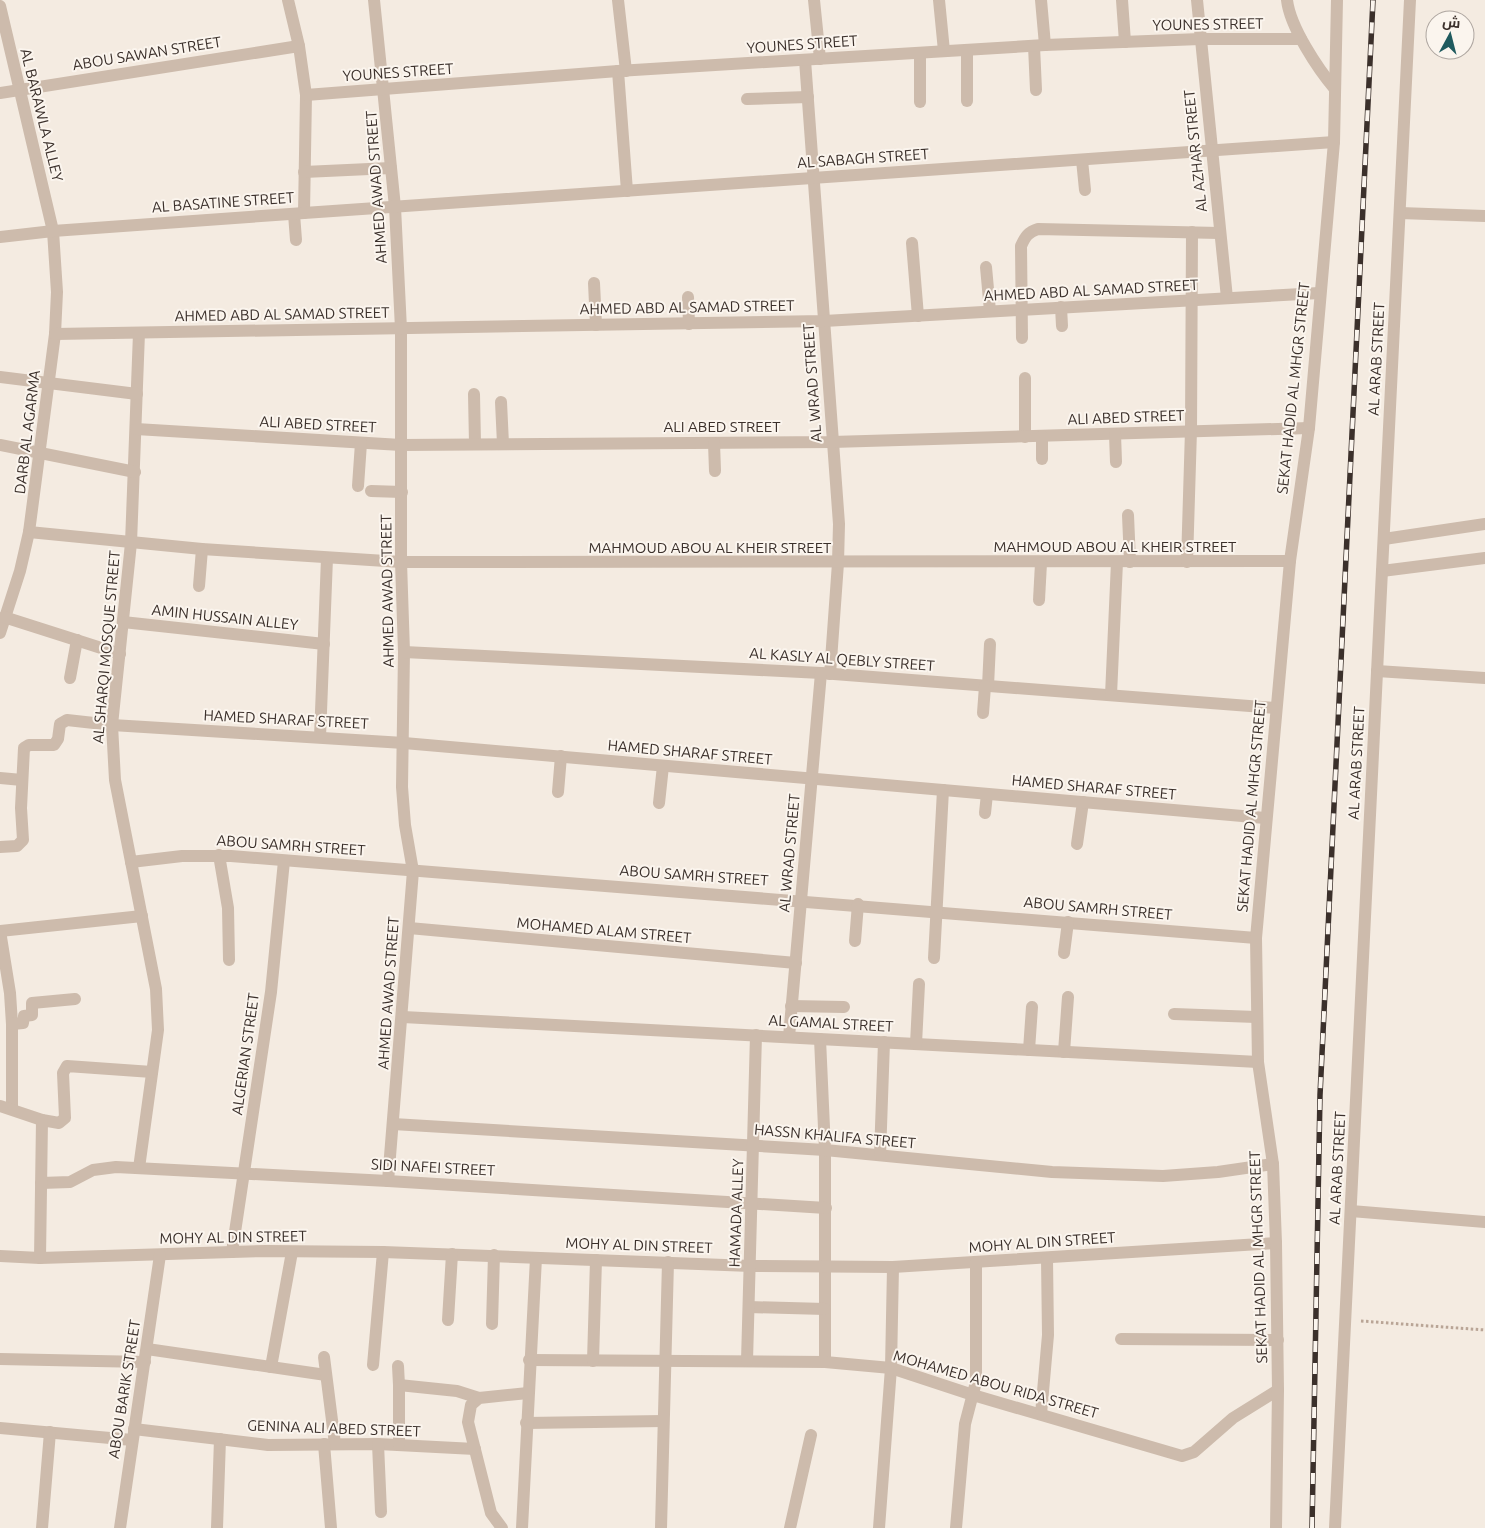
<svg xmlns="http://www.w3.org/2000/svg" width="1485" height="1528" font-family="Ubuntu,Cairo,sans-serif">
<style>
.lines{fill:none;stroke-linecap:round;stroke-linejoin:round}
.path{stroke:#b9a596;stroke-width:3;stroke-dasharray:2.5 2.5;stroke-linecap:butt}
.minor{stroke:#cdbbac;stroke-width:12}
.rail-casing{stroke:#3b302b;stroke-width:5.5}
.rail{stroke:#fbf5ee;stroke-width:4;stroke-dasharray:11;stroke-linecap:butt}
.labels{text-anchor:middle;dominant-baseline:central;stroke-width:4;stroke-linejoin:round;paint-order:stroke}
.street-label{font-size:15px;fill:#3b302b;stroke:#fbf5ee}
</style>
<rect width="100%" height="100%" fill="#f4ebe1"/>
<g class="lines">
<path class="path" d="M 1361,1321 L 1485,1330"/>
<g class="minor">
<path d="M 288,0 L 299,46 L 306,95 L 304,213"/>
<path d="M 374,0 L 395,207 L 401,329 L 401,562 L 404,652 L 402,787 L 405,825 L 413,871 L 388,1181"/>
<path d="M 618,0 L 626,71"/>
<path d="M 814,0 L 820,59"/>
<path d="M 939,0 L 944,51"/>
<path d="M 1041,0 L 1045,45"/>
<path d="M 1122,0 L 1125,42"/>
<path d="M 1197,0 L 1227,298"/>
<path d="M 1287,0 C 1290,27 1318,69 1335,89"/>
<path d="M 0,6 L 53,231 L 57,292 L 55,334 L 29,532 L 20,571 L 0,633"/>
<path d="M 1034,46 L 1036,90"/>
<path d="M 920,53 L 920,102"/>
<path d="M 805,60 L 839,524 L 838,563 L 830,674"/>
<path d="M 618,71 L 627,191"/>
<path d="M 0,93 L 299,46"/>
<path d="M 306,95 L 618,71 L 1045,45 L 1200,39 L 1301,39"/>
<path d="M 747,99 L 808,97"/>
<path d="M 967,101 L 967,50"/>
<path d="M 1082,160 L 1085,190"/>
<path d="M 304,172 L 391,168"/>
<path d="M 1400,213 L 1485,216"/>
<path d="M 294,214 L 296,240"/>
<path d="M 0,237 L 53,231 L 304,213 L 1334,142"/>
<path d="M 912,243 L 918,316"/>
<path d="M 986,267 L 990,311"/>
<path d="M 594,283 L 596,325"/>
<path d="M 688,297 L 689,324"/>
<path d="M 1061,307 L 1062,326"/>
<path d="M 139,333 L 131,543 L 112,725 L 115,780 L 156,989 L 158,1030 L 139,1168"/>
<path d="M 55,334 L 824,321 L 1319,293"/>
<path d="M 1022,338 L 1021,246 C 1025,237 1028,232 1038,229 L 1219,233"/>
<path d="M 0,377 L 137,394"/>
<path d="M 1025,378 L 1025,437"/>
<path d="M 474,394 L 475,444"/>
<path d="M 501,402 L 503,444"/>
<path d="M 136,429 L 401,445 L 832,442 L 1309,428"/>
<path d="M 1115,434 L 1116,462"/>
<path d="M 1042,436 L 1042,459"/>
<path d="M 714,443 L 715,471"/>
<path d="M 0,445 L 135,472"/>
<path d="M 358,486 L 361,443"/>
<path d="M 371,491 L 402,492"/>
<path d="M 1128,515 L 1130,562"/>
<path d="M 29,532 L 202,549 L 401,562 L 1290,561"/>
<path d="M 1384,539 L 1485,524"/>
<path d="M 1187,562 L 1191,430 L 1192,232"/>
<path d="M 1382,571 L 1485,558"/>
<path d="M 199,586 L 202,549"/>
<path d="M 1039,600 L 1041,563"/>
<path d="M 4,617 L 120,654"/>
<path d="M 123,622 L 324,644"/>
<path d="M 404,652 L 821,673 L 1276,708"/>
<path d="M 1377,671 L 1485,678"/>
<path d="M 70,678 L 77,640"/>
<path d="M 988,686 L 990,644"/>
<path d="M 1111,695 L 1117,562"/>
<path d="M 983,713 L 985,686"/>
<path d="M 320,737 L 327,558"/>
<path d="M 0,778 L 22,780"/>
<path d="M 558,792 L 561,756"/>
<path d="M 659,803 L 663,766"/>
<path d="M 985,813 L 987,794"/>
<path d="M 1077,844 L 1083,802"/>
<path d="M 0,847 L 17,846 L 23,840 L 21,808 L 24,748 L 29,745 L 54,745 L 58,739 L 60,724 L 67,720 L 112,725 L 404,743 L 1265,818"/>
<path d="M 219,855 L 228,908 L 229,960"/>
<path d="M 131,862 L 182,856 L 231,856 L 1256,938"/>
<path d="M 409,928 L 796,963"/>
<path d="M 0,931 L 10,993 L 12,1024 L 12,1109"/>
<path d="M 0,931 L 142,916"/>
<path d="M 855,941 L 858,904"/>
<path d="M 1064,953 L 1068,922"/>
<path d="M 934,958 L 943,790"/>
<path d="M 791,1006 L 844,1007"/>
<path d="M 1174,1014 L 1256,1017"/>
<path d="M 403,1017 L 1258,1062"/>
<path d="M 12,1024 L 23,1023 L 24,1016 L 32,1015 L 32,1003 L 75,999"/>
<path d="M 789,1037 L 821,673"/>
<path d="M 820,1039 L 825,1150 L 825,1362"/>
<path d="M 916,1044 L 919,984"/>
<path d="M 1029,1050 L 1032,1007"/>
<path d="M 1064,1052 L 1068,997"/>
<path d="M 0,1106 L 42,1120 L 59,1123 L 65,1118 L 63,1073 L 67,1066 L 152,1072"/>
<path d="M 393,1124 L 825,1150 L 1052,1172 L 1163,1176 L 1218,1172 L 1273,1164"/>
<path d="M 880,1155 L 884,1042"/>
<path d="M 41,1183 L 70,1182 L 93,1170 L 116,1167 L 388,1181 L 826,1208"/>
<path d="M 1351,1211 L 1485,1222"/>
<path d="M 232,1252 L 271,992 L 284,861"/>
<path d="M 0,1256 L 40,1258 L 266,1251 L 383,1252 L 751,1266 L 893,1267 L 1276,1243"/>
<path d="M 40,1258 L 42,1120"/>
<path d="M 749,1307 L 825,1309"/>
<path d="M 448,1320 L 452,1254"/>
<path d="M 492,1324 L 494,1255"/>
<path d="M 1121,1339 L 1278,1340"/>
<path d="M 147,1349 L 326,1375"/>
<path d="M 324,1357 L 335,1444"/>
<path d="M 0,1359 L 145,1362"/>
<path d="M 529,1360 L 825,1362 L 891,1368 L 973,1395 L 1182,1456 L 1194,1452 L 1233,1418 L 1278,1390"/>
<path d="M 593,1361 L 596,1260"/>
<path d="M 747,1361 L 756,1035"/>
<path d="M 373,1365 L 383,1252"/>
<path d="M 398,1366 L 399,1385"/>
<path d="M 271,1367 L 292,1252"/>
<path d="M 1041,1414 L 1048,1335 L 1047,1259"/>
<path d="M 526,1423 L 663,1421"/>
<path d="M 0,1428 L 132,1440"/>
<path d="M 134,1429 L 268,1445 L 378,1444 L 475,1449"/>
<path d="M 324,1444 L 331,1528"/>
<path d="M 378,1444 L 381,1512"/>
<path d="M 399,1445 L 399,1385 L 457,1391 L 479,1398"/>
<path d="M 42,1528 L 50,1432"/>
<path d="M 120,1528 L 160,1255"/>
<path d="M 217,1528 L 220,1439"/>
<path d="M 502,1528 L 491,1513 L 468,1422 L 471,1405 L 479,1398 L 528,1393"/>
<path d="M 522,1528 L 536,1258"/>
<path d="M 661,1528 L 668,1262"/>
<path d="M 790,1528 L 811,1435"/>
<path d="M 879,1528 L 891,1368 L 893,1267"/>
<path d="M 956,1528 L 965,1424 L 976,1382 L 976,1263"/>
<path d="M 1276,1528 L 1278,1390 L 1276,1243 L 1273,1164 L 1258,1062 L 1256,938 L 1290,561 L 1309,428 L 1334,142 L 1337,0"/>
<path d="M 1335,1528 L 1410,0"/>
</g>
<g class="rail-casing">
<path id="rail" d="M 1312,1528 L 1320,1095 L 1373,0"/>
</g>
<use href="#rail" class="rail"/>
</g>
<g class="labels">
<g class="street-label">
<text transform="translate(1208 24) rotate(-1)">YOUNES STREET</text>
<text transform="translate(802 44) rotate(-4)">YOUNES STREET</text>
<text transform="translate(147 53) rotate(-9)">ABOU SAWAN STREET</text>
<text transform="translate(398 72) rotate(-4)">YOUNES STREET</text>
<text transform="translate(42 115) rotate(76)">AL BARAWLA ALLEY</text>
<text transform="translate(1195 151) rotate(-96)">AL AZHAR STREET</text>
<text transform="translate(863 158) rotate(-4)">AL SABAGH STREET</text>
<text transform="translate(376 187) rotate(-94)">AHMED AWAD STREET</text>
<text transform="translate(223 202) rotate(-4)">AL BASATINE STREET</text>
<text transform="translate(1091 290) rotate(-3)">AHMED ABD AL SAMAD STREET</text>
<text transform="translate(687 307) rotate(-1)">AHMED ABD AL SAMAD STREET</text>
<text transform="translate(282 314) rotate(-1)">AHMED ABD AL SAMAD STREET</text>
<text transform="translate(1376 359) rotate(-87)">AL ARAB STREET</text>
<text transform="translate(812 383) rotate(-94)">AL WRAD STREET</text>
<text transform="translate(1293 388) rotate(-84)">SEKAT HADID AL MHGR STREET</text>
<text transform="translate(1126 417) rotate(-2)">ALI ABED STREET</text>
<text transform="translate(318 424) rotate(3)">ALI ABED STREET</text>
<text x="722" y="426">ALI ABED STREET</text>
<text transform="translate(27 432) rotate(-83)">DARB AL AGARMA</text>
<text x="1115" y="546">MAHMOUD ABOU AL KHEIR STREET</text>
<text x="710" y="547">MAHMOUD ABOU AL KHEIR STREET</text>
<text transform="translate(387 591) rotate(-91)">AHMED AWAD STREET</text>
<text transform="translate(225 617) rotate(6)">AMIN HUSSAIN ALLEY</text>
<text transform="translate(106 647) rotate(-85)">AL SHARQI MOSQUE STREET</text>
<text transform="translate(842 659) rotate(4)">AL KASLY AL QEBLY STREET</text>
<text transform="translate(286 719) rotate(3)">HAMED SHARAF STREET</text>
<text transform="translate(690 752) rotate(5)">HAMED SHARAF STREET</text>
<text transform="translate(1356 763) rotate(-87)">AL ARAB STREET</text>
<text transform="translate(1094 787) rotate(5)">HAMED SHARAF STREET</text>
<text transform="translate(1251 806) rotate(-85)">SEKAT HADID AL MHGR STREET</text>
<text transform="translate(291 845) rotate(4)">ABOU SAMRH STREET</text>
<text transform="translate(789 853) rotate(-85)">AL WRAD STREET</text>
<text transform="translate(694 875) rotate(4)">ABOU SAMRH STREET</text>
<text transform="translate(1098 908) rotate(5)">ABOU SAMRH STREET</text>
<text transform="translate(604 930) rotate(5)">MOHAMED ALAM STREET</text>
<text transform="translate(388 993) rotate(-86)">AHMED AWAD STREET</text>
<text transform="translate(831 1023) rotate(3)">AL GAMAL STREET</text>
<text transform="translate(245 1054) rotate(-82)">ALGERIAN STREET</text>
<text transform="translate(835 1136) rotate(5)">HASSN KHALIFA STREET</text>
<text transform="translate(433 1167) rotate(3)">SIDI NAFEI STREET</text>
<text transform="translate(1337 1168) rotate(-87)">AL ARAB STREET</text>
<text transform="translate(736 1213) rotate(-88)">HAMADA ALLEY</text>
<text transform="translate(233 1237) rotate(-1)">MOHY AL DIN STREET</text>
<text transform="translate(1042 1242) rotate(-4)">MOHY AL DIN STREET</text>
<text transform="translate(639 1245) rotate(2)">MOHY AL DIN STREET</text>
<text transform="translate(1258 1257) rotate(-92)">SEKAT HADID AL MHGR STREET</text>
<text transform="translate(996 1384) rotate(16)">MOHAMED ABOU RIDA STREET</text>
<text transform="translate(124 1389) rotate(-81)">ABOU BARIK STREET</text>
<text transform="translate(334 1428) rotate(2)">GENINA ALI ABED STREET</text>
</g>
</g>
<g transform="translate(1450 35) rotate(7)"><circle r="24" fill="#fbf5ee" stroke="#aea6a0"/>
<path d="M0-4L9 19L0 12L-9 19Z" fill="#1f5a5e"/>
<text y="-8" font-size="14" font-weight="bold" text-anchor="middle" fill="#3b302b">ش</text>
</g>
</svg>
